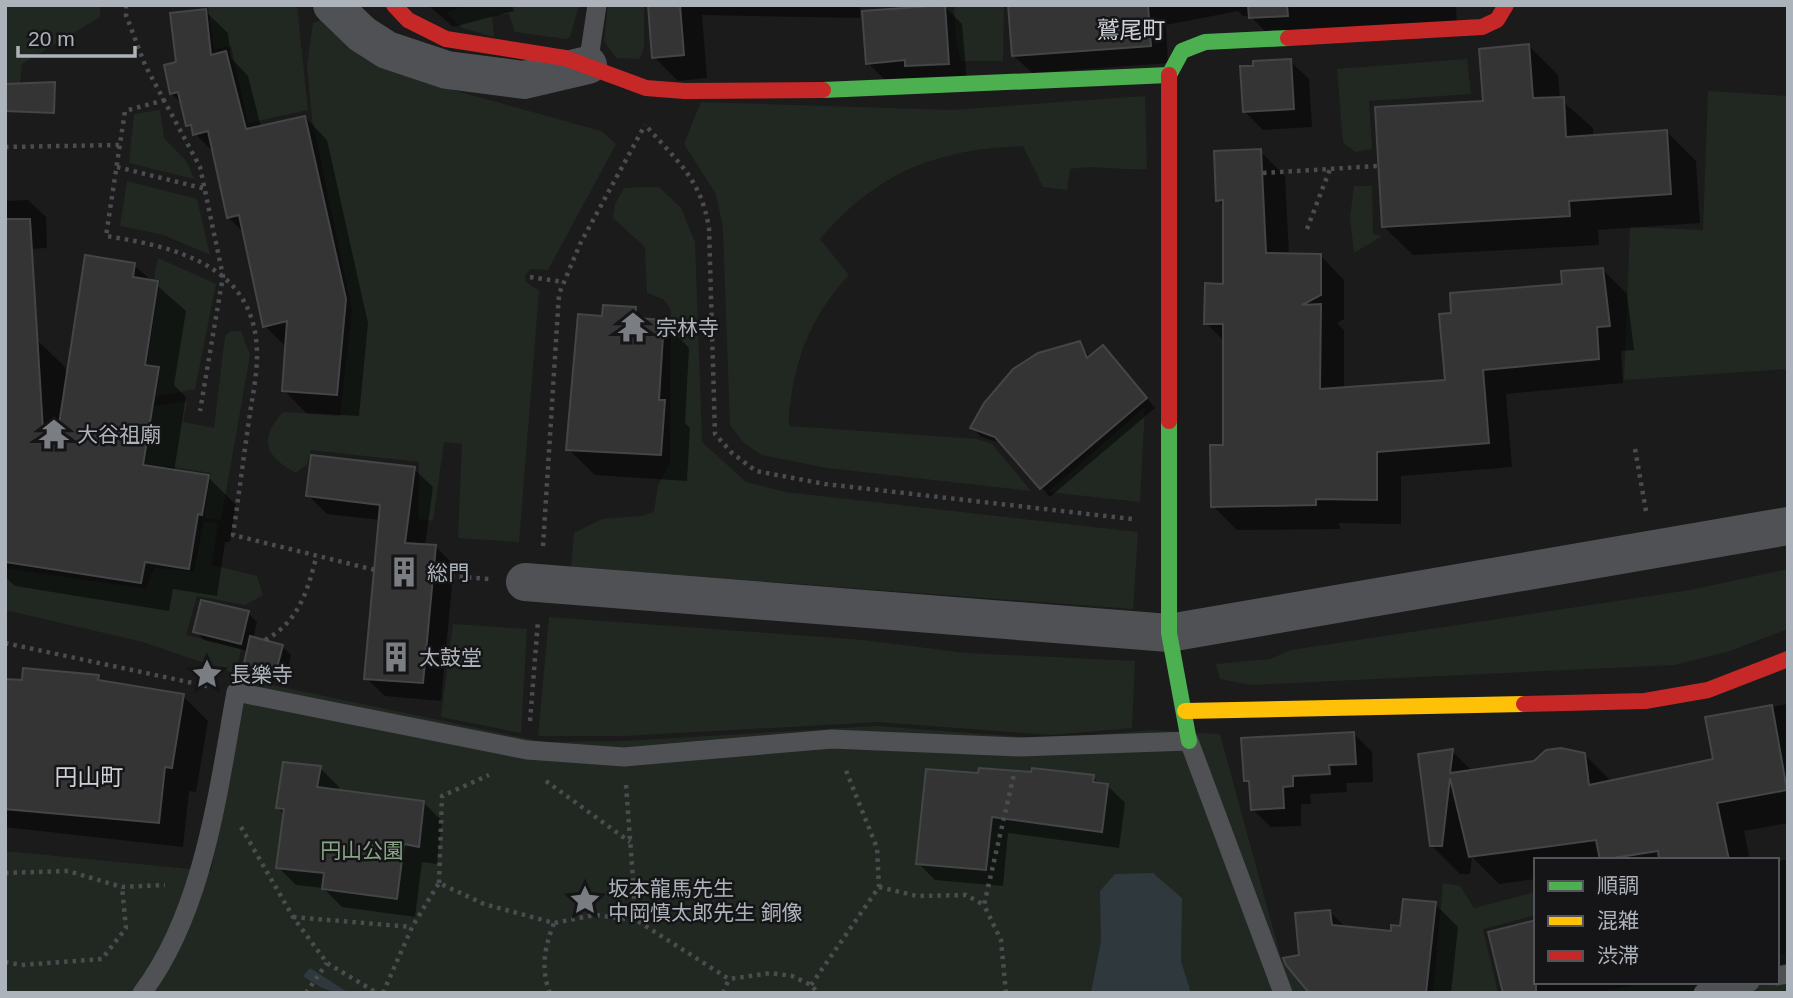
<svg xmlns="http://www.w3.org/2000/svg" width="1793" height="998" font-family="Helvetica,'Noto Sans JP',sans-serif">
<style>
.green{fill:#212821}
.water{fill:#2e383d}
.shadow{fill:#0007}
.building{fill:#343435;stroke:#434547;stroke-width:2}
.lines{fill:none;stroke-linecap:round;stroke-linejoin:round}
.path{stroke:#4b4c4f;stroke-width:4.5;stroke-dasharray:3.5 5;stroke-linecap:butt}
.lane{stroke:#4f5154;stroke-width:19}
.street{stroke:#4f5154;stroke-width:38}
.fast{stroke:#4caf50;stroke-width:16}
.slow{stroke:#ffc107;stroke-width:16}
.jam{stroke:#c62828;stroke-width:16}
.labels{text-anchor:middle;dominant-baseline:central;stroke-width:5;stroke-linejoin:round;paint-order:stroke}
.poi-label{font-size:21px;fill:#adb3bb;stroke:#151517;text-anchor:start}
.park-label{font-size:21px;fill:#87a585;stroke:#151517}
.neighbourhood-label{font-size:23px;fill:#ced2d7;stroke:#151517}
</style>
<rect width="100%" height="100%" fill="#1b1b1b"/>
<g class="green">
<path d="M 5,5 L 100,5 L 100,17 L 22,64 L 20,83 L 5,85 Z"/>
<path d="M 208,5 L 297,5 L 308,110 L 248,123 L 231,46 L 214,49 Z"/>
<path d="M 469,5 L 579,5 L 570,37 L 566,39 L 515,32 L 509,14 L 492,15 L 494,37 L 462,28 L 446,12 Z"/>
<path d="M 608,5 L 644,5 L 644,47 L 640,59 L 616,58 L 604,41 Z"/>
<path d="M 954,5 L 1004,5 L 1003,61 L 961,61 L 956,38 Z"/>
<path d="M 321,20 L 435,85 L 601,131 L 616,144 L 548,270 L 531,269 L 525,275 L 526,282 L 539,291 L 519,542 L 458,538 L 462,444 L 444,442 L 433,521 L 418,519 L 419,462 L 311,450 L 307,464 L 296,473 C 265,456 258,440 283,412 L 340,416 L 352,310 L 312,118 L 307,66 L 313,23 Z"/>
<path d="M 1467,59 L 1471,94 L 1369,101 L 1372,149 L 1355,152 L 1343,142 L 1337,69 Z"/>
<path d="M 1708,91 L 1788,96 L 1788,369 L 1624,380 L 1630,227 L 1703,230 Z"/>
<path d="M 1145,96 L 1147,169 C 1120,171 1097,164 1070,169 L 1067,190 L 1043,187 L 1023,146 C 937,149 877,172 820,239 L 849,275 C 816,310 797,351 791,399 C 790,408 787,417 790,426 L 977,439 L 992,444 L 1031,491 L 827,468 L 762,455 L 744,443 L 730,425 L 723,228 L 716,194 L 684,144 L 701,102 L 952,110 Z"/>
<path d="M 160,110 L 164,138 L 187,162 L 194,179 L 129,163 L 134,114 Z"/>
<path d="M 127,181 L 197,199 L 210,255 L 164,235 L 120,226 Z"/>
<path d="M 1354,186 L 1372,186 L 1373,234 L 1382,236 L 1354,253 L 1350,217 Z"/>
<path d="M 640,187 L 659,187 L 681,208 L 695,242 L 702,442 L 746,482 L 785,492 L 1138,532 L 1133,609 L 571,567 L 574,533 L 602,519 L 641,516 L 654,512 L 658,485 L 670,463 L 671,310 L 663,299 L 647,293 L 645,247 L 613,218 L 615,204 L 624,188 Z"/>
<path d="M 158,258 L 216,284 L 195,389 L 156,397 L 160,367 L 147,364 L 160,280 L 154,279 Z"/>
<path d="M 231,331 L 241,331 L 250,355 L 221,520 L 204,518 L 211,473 L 166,466 L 161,485 L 142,482 L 154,406 L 187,401 L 183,422 L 214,428 L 225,336 Z"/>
<path d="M 1145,407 L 1140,502 L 1048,492 Z"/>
<path d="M 204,521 L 218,523 L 212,565 L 257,576 L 263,595 L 245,605 L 197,596 L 186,635 L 241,649 L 236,674 L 143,642 L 5,610 L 5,568 L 146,589 L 154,568 L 194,571 Z"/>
<path d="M 1788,569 L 1788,629 L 1730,651 L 1674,665 L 1251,685 L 1220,679 L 1216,664 L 1270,659 L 1291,650 L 1690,590 Z"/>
<path d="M 549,617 L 863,640 L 966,653 L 1135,661 L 1132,728 L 1051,735 L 878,722 L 624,736 L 538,736 Z"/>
<path d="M 453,624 L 527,629 L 521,733 L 441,717 Z"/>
<path d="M 248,680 L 544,742 L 624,741 L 876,726 L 1051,739 L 1151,730 L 1220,734 L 1281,958 L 1307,993 L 5,993 L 5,851 L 211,871 Z"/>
<path d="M 1443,883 L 1460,886 L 1474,908 L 1536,892 L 1536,915 L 1483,929 L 1498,993 L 1433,993 Z"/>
<path d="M 1788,953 L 1788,993 L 1596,993 L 1647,982 L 1777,982 L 1777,955 Z"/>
</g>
<g class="water">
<path d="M 1153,873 L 1182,898 L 1181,961 L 1191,993 L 1091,993 L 1101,941 L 1100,891 L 1115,874 Z"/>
<path d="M 310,968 L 349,993 C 329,993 319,987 303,976 Z"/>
</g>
<g class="shadow">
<path d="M 428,5 L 512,5 L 514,11 L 453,27 Z"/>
<path d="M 650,5 L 860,5 L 860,18 L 702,15 L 707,78 L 678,81 L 654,57 Z"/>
<path d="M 1010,5 L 1456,5 L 1457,24 L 1269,35 L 1250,16 L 1243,16 L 1238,11 L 1166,25 L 1168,63 L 1032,73 L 1014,56 Z"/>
<path d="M 944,6 L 962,24 L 967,82 L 886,81 L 868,63 Z"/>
<path d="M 205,11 L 228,33 L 231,58 L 248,76 L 261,127 L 305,117 L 327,140 L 368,323 L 359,416 L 306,413 L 284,390 L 287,348 L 265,326 L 245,234 L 228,217 L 214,153 L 187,125 L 183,105 L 171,93 L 178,63 Z"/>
<path d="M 1529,46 L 1558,75 L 1560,99 L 1593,128 L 1593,137 L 1667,132 L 1696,161 L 1700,223 L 1598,230 L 1599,245 L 1413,255 L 1383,226 Z"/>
<path d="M 1290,61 L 1309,79 L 1312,127 L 1263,130 L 1245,112 L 1255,67 Z"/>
<path d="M 1260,151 L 1285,176 L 1289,255 L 1320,255 L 1344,280 L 1344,319 L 1337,323 L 1344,330 L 1344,389 L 1447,382 L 1453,314 L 1563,286 L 1602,269 L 1627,294 L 1634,350 L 1621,351 L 1623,383 L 1506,394 L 1512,467 L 1401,476 L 1401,524 L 1339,523 L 1340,529 L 1237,530 L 1213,506 L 1224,447 L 1224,341 L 1206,323 L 1225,286 L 1225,207 L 1218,200 Z"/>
<path d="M 28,200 L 46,217 L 47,248 L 10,250 L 5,245 L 5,201 Z"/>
<path d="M 134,265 L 186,311 L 174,385 L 186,397 L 174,472 L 208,477 L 236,505 L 230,542 L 225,542 L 217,596 L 173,589 L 169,611 L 15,586 L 5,577 L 5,440 L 36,339 L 65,367 L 67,382 Z"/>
<path d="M 635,309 L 646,320 L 663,321 L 689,348 L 685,423 L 690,428 L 687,481 L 595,475 L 568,449 L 604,318 Z"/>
<path d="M 1079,343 L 1091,358 L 1111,356 L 1155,408 L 1050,497 L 1004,444 L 981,437 L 973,428 Z"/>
<path d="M 414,469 L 433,487 L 425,546 L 436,547 L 454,565 L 441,701 L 385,696 L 366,678 L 381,520 L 327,514 L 308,495 Z"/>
<path d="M 248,613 L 257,622 L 253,639 L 282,646 L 291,655 L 284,683 L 254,677 L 245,668 L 248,651 L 204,640 L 195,631 Z"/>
<path d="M 98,677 L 104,683 L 183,696 L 208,721 L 196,792 L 189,791 L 183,847 L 5,827 L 5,680 Z"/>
<path d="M 1788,704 L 1788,823 L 1744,831 L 1750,860 L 1536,860 L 1536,879 L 1499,884 L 1472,857 L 1470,874 L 1460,874 L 1432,846 L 1452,751 L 1473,772 L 1585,755 L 1612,782 L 1715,760 L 1707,719 Z"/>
<path d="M 1353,733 L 1372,752 L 1373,782 L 1346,783 L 1347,792 L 1310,794 L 1311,804 L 1301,804 L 1301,826 L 1271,827 L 1252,809 L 1251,785 L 1246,780 Z"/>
<path d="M 320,768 L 339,787 L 338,791 L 424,803 L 442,821 L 437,864 L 422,862 L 415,917 L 342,907 L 323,888 L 296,885 L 278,867 L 285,815 L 278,808 Z"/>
<path d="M 928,771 L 1093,777 L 1100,785 L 1107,785 L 1125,803 L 1119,848 L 1008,833 L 1003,886 L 935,880 L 918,863 Z"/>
<path d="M 1788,859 L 1788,963 L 1777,966 L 1777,862 Z"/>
<path d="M 1435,904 L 1458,927 L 1451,993 L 1313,993 L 1301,956 L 1330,912 L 1346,928 L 1392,933 Z"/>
<path d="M 1536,982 L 1720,982 L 1697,993 L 1505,993 Z"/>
</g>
<g class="building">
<path d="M 648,5 L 680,5 L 684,55 L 652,58 Z"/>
<path d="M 945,5 L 949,64 L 905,66 L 905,60 L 866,64 L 862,11 Z"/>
<path d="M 1008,5 L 1148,5 L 1151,46 L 1012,56 Z"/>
<path d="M 1248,5 L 1287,5 L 1288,16 L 1249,18 Z"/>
<path d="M 206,9 L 211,55 L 226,51 L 246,129 L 305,116 L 346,299 L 337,395 L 282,391 L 287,321 L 263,327 L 239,215 L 227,218 L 208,131 L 193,135 L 191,125 L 186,126 L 178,92 L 170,94 L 164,65 L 176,62 L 170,13 Z"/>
<path d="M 1529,44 L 1533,98 L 1564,97 L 1566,137 L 1667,130 L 1671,194 L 1569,201 L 1570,216 L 1382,227 L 1375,107 L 1483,101 L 1479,49 Z"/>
<path d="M 1291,59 L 1294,109 L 1243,112 L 1240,66 L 1253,66 L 1253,61 Z"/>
<path d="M 55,82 L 54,113 L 5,111 L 5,84 Z"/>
<path d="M 1261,149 L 1266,253 L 1321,254 L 1321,295 L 1302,305 L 1321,304 L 1320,389 L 1445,380 L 1439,314 L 1451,313 L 1450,293 L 1562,284 L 1561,271 L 1603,268 L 1610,326 L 1597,327 L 1599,359 L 1483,370 L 1489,443 L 1377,452 L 1377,500 L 1316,499 L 1316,505 L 1211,507 L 1210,445 L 1223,445 L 1223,324 L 1204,324 L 1205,283 L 1223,284 L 1223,200 L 1216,201 L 1214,151 Z"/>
<path d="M 5,219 L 30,219 L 43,430 L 58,431 L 85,255 L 135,263 L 133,277 L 158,281 L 145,365 L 159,367 L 143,465 L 209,475 L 202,515 L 198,514 L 189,569 L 145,562 L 141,583 L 5,562 Z"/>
<path d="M 603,305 L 636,307 L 635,318 L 664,320 L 659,400 L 665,400 L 661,455 L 566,450 L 578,314 L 602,316 Z"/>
<path d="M 1080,341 L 1087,358 L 1103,345 L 1147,398 L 1040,489 L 995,437 L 970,428 L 984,403 L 1013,369 L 1038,353 Z"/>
<path d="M 311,455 L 415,467 L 405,543 L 436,545 L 423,683 L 364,679 L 380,505 L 306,496 Z"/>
<path d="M 201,600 L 249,611 L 241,644 L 193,632 Z"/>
<path d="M 250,636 L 283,645 L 275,675 L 243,668 Z"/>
<path d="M 23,668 L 99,675 L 98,680 L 184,694 L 172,768 L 165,767 L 159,823 L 5,809 L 5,679 L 22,680 Z"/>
<path d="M 1772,705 L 1787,790 L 1717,803 L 1729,860 L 1659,860 L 1658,851 L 1600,860 L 1596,840 L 1469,857 L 1450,778 L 1442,846 L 1430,846 L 1418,754 L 1453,749 L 1450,773 L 1534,761 L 1546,750 L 1561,748 L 1585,753 L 1589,785 L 1713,759 L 1705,717 Z"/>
<path d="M 1354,732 L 1356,764 L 1329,765 L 1330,774 L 1293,776 L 1293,786 L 1283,787 L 1284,808 L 1251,810 L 1249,781 L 1244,781 L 1241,738 Z"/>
<path d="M 283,762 L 321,766 L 317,787 L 424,801 L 419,847 L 404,844 L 397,899 L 322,889 L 324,873 L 276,868 L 284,809 L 276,808 Z"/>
<path d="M 979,768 L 1031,772 L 1032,768 L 1094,775 L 1093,782 L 1108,784 L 1102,832 L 992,817 L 986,870 L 916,864 L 926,769 L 978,773 Z"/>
<path d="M 1403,899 L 1436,902 L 1426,993 L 1309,993 L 1286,965 L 1283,958 L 1299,955 L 1295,913 L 1330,910 L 1332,925 L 1391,931 L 1391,925 L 1400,926 Z"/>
<path d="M 1536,920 L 1536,993 L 1503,993 L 1488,932 Z"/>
</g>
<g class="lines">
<g class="path">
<path d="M 126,5 L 126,15 L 145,65 L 200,167 L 223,276 L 200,411"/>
<path d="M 165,100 L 125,111 L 106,236 C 177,247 257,266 257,355 C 257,374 253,394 250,413 C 244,454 239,494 233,535 L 375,570"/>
<path d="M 648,128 C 679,163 701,180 709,228 L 715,434 L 732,453 L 756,471 L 825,484 L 1132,519"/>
<path d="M 5,147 L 120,145"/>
<path d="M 117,167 L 206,189"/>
<path d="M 1263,173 L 1378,166"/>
<path d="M 1307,229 L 1330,169"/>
<path d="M 530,277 L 563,282"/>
<path d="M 1635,449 L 1646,511"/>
<path d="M 543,546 L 559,294 L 580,244 L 645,125"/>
<path d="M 434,575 L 489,579"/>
<path d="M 265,640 C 298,622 307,593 316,558"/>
<path d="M 5,643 L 207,686"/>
<path d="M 530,721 L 538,621"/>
<path d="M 546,781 L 630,842"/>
<path d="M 626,785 L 636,920"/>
<path d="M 241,827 L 293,917 L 327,963 L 377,993"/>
<path d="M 5,873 L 68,871 L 122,887 L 165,885"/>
<path d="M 439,883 L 442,796 L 489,775"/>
<path d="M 879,887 L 917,896 L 966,895 L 984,905"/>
<path d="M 293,917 L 412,927"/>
<path d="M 5,962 L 21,965 L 102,959 L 126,928 L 122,887"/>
<path d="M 811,985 L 879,887 L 877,848 L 845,768"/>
<path d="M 306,993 L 327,963"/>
<path d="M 383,993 L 412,927 L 439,883 L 484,904 L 554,923 L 595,915 L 636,920 L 729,979 L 771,973 L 792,976 L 811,985 L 818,993"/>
<path d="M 550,993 C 540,968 545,946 554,923"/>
<path d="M 723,993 L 729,979"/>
<path d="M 1006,993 L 1001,940 L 984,905 L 1014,774"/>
</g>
<g class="lane">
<path d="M 588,65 L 597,5"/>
<path d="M 1777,976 L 1788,974"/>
<path d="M 142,993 C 204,911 218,791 236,692 L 527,750 L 624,757 L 832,739 L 1020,747 L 1189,741 L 1283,993"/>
<path d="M 1703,993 L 1750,982"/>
</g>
<g class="street">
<path d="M 332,5 L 362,34 L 387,50 L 447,70 L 524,80 L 588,65"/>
<path d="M 525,582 L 1169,633 L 1788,526"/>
</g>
<g class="fast">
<path d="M 823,90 L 1169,75 L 1182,51 L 1205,42 L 1288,38"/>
<path d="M 1169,421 L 1169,633 L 1189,741"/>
</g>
<path class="slow" d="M 1185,711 L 1524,704"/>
<g class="jam">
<path d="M 394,5 L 408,20 L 446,39 L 565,58 L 646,88 L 684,91 L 823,90"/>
<path d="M 1288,38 L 1482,27 L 1497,20 L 1506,5"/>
<path d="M 1169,75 L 1169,421"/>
<path d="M 1524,704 L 1645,701 L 1708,690 L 1788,659"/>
</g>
</g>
<defs>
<g id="temple-bare" transform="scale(2.415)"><path d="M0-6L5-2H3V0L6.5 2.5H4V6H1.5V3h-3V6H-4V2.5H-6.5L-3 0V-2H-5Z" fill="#7a7e83" stroke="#151517" stroke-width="2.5" paint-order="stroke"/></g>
<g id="building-bare" transform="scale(2.415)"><path d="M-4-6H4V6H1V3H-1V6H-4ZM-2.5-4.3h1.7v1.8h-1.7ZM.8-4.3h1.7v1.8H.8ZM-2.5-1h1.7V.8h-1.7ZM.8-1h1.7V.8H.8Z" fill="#7a7e83" stroke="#151517" stroke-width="2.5" paint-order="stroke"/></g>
<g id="sight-bare" transform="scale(2.415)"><path d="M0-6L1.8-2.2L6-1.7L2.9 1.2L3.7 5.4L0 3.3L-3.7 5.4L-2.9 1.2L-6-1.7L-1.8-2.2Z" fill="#7a7e83" stroke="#151517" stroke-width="2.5" paint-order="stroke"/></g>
</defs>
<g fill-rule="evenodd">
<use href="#temple-bare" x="633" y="327"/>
<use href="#temple-bare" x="54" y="434"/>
<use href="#building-bare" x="404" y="572"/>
<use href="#building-bare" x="396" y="657"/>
<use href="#sight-bare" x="207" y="674"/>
<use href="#sight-bare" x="585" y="900"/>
</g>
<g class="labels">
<g class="poi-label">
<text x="656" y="327">宗林寺</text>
<text x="77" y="434">大谷祖廟</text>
<text x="427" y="572">総門</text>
<text x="419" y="657">太鼓堂</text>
<text x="230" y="674">長樂寺</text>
<text x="608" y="888">坂本龍馬先生<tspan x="608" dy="24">中岡慎太郎先生 銅像</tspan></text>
</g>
<g class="park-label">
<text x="362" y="850">円山公園</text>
</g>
<g class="neighbourhood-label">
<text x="1131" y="30">鷲尾町</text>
<text x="89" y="777">円山町</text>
</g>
</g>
<rect width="1793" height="998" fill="none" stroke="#adb3bb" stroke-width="14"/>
<rect x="1534" y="858" width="245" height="126" fill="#151517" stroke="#525459" stroke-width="2"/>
<rect x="1548" y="881" width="35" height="10" fill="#4caf50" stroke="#525459" stroke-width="2"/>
<text x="1597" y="893" font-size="21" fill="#adb3bb">順調</text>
<rect x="1548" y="916" width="35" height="10" fill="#ffc107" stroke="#525459" stroke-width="2"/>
<text x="1597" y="928" font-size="21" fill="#adb3bb">混雑</text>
<rect x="1548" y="951" width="35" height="10" fill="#c62828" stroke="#525459" stroke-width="2"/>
<text x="1597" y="963" font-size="21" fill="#adb3bb">渋滞</text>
<path d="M18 46v10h117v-10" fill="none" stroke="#adb3bb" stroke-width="3.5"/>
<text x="28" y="46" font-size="21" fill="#adb3bb" stroke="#151517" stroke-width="5" paint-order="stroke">20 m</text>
</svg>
